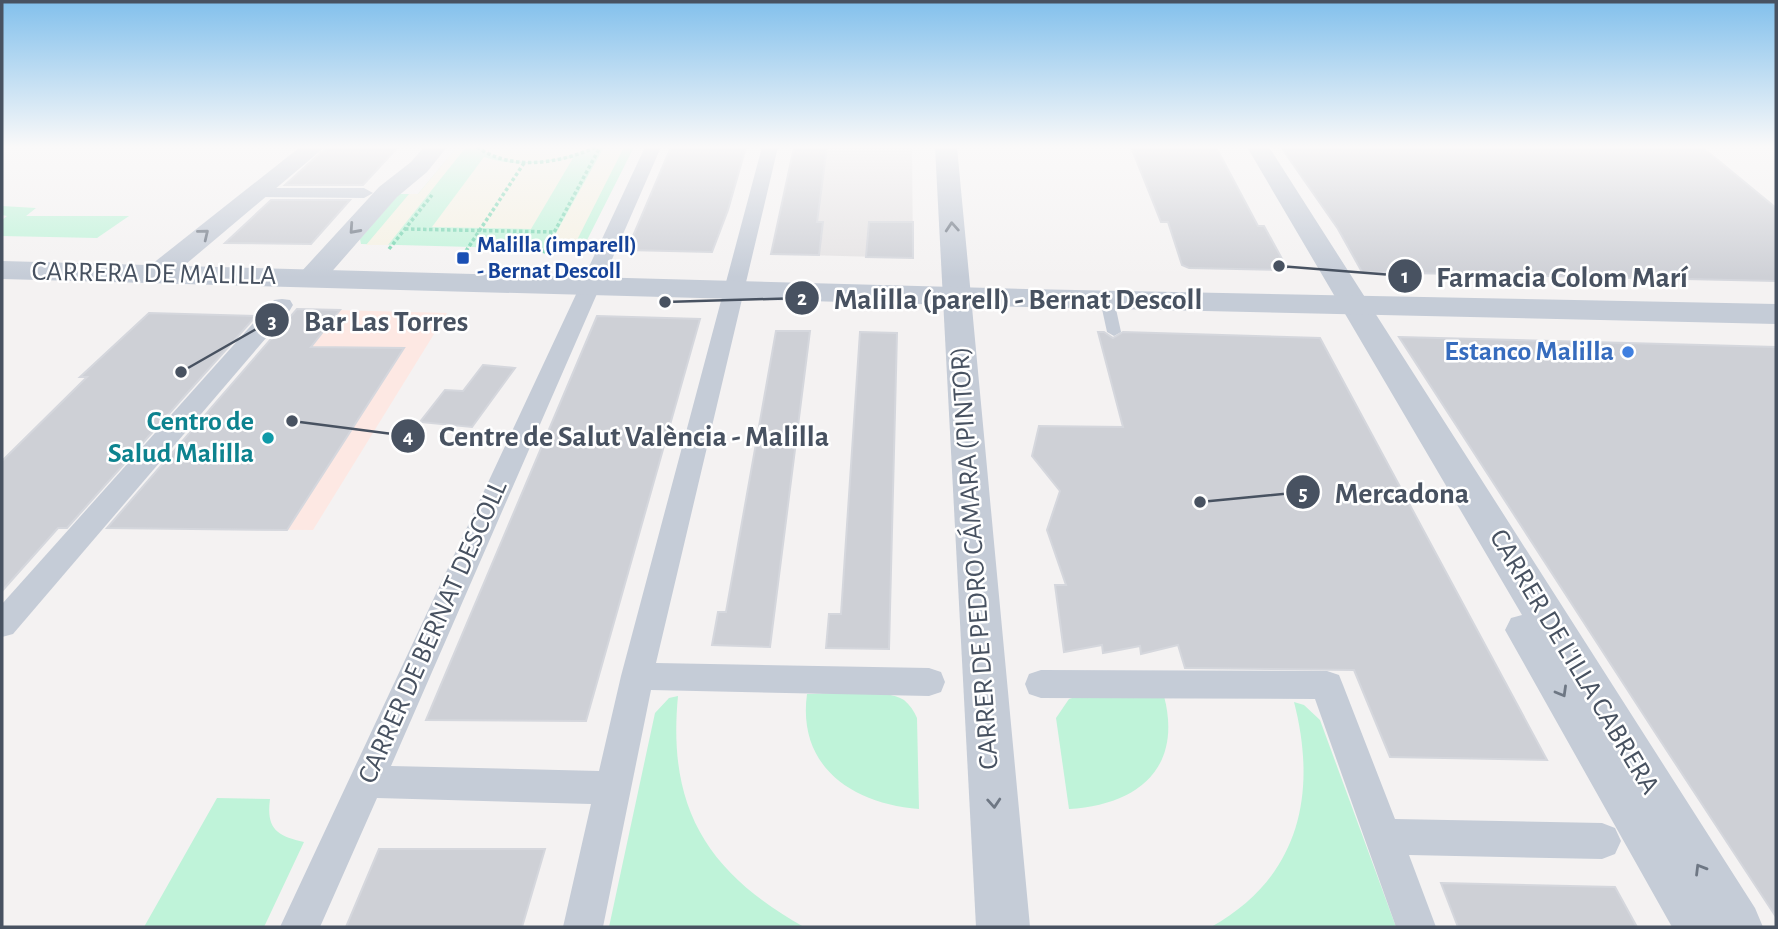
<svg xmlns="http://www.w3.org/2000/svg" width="1778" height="929" font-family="'Alegreya Sans',sans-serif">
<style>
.education{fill:#e5e3e4}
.medical{fill:#fde8e3}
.green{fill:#bff3d9}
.sand{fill:#f5f1e3}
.building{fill:#ced0d6;stroke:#d5d7dd;stroke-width:2}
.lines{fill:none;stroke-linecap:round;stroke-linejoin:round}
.path{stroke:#74d4af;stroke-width:3.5;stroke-dasharray:3.5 2.5;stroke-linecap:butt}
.service{fill:#c5ccd7;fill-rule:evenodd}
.pedestrian{fill:#c5ccd7;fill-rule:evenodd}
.minor{fill:#c5ccd7;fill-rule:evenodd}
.tertiary{fill:#c5ccd7;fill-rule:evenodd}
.oneway{stroke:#6e7784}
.transit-dot{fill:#1a4fb4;stroke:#fff;stroke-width:2.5}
.shop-dot{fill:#3f7fe0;stroke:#fff;stroke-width:2.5}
.culture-dot{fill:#0f9aa8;stroke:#fff;stroke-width:2.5}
.labels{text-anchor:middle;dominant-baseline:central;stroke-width:5;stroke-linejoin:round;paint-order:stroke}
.far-transit-label{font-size:23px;font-weight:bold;fill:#164399;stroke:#fff;text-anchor:start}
.street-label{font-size:28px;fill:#485261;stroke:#fff}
.shop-label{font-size:28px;font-weight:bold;fill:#366cbe;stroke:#fff;text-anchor:end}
.culture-label{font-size:28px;font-weight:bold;fill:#0d838f;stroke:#fff;text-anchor:end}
.leader{fill:none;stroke:#485261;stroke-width:2.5}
.callout-dot{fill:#485261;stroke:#fff;stroke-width:2.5}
.mark-label{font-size:21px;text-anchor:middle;font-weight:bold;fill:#fff}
.callout-label{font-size:30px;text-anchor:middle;font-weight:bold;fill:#485261;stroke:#fff;stroke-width:5;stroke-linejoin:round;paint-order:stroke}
</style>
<rect width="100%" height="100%" fill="#f4f2f2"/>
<path class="education" d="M 794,147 L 912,147 L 913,258 L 771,254 Z"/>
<path class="medical" d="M 297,309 L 447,313 L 313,530 L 115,528 Z"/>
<g class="green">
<path d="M 457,147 L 634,147 L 582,250 L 361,244 L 360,239 L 399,194 L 418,194 Z"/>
<path d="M 2,206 L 36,208 L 26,216 L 129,216 L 97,238 L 2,236 L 2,220 L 7,216 L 2,215 Z"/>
<path d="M 807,694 C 829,694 886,688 904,700 C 910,705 914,711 917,718 L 919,809 C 853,804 797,767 807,694 Z"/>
<path d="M 1082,695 L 1164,696 C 1183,769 1137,805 1069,809 L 1056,718 L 1069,699 Z"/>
<path d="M 678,696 C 667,809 708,873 804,927 L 609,927 L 655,713 L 669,698 Z"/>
<path d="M 1294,702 L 1304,705 L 1320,720 L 1396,927 L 1211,927 C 1299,878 1318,795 1294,702 Z"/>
<path d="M 217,798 L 270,799 C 266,829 277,836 304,842 L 264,927 L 144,927 Z"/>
</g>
<g class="sand">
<path d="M 457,147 L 466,147 L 388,245 L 366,245 L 409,194 L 418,194 Z"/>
<path d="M 480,147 L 592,147 C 563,161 507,172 480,147 Z"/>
<path d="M 604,147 L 624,147 L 572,250 L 547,249 Z"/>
<path d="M 484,157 C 514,167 542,163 573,158 L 531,229 L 432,227 Z"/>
</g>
<g class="building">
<path d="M 327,147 L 398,147 L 363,185 L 285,185 Z"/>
<path d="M 671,147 L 746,147 L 728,210 L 712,252 L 627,250 Z"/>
<path d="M 794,147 L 827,147 L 817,222 L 823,222 L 819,255 L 771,254 Z"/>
<path d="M 1131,147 L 1216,147 L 1258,226 L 1264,226 L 1287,268 L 1281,268 L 1282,270 L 1189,268 L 1182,265 L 1168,222 L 1161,222 Z"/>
<path d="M 1281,147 L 1702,147 L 1776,208 L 1776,281 L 1362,272 L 1338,229 Z"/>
<path d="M 271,200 L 350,200 L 311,244 L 225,243 Z"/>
<path d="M 869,222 L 913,222 L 913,258 L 866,257 Z"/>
<path d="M 297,309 L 340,310 L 311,347 L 404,348 L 287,530 L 107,528 Z"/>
<path d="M 149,313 L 256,316 L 67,528 L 58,528 L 2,591 L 2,461 L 87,377 L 80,377 Z"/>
<path d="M 597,316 L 700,319 L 586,721 L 426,720 Z"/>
<path d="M 776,331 L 810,331 L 770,647 L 712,645 L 718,612 L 726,612 Z"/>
<path d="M 860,332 L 897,333 L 889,649 L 826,648 L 829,614 L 841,614 Z"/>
<path d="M 1098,332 L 1104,332 L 1113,338 L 1123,332 L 1320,338 L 1547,760 L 1390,757 L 1354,670 L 1185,668 L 1178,645 L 1141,654 L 1140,646 L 1103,653 L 1102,645 L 1064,652 L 1055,585 L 1066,585 L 1047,530 L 1060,491 L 1032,456 L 1039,426 L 1123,427 Z"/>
<path d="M 1399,337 L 1776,347 L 1776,917 L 1658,737 Z"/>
<path d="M 483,365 L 515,368 L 472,427 L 420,422 L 445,390 L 463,391 Z"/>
<path d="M 379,849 L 545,849 L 522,927 L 346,927 Z"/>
<path d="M 1441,883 L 1615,887 L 1637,927 L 1458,927 Z"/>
</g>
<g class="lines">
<g class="path">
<path d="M 477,147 C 513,172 559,163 597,147"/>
<path d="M 405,229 L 554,232"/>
<path d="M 389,249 L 432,195"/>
<path d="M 466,251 L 524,163"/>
<path d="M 543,253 L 600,147"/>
</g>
<path class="service" d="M 1107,296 L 1114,300 L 1121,332 L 1114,336 L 1107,332 L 1100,300 Z"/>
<g class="pedestrian">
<path d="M 645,147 L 661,147 L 391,766 L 599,771 L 621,676 L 762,147 L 778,147 L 656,663 L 929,668 L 941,672 L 945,682 L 941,692 L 929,696 L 651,690 L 603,927 L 563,927 L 591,804 L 377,798 L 320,927 L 280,927 Z"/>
<path d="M 269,188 L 364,188 L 373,193 L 364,198 L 263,197 L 260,193 Z"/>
<path d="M 282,299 L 290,300 L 293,305 L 290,310 L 13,634 L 2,637 L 2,604 L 274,300 Z"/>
<path d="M 1041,670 L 1327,671 L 1339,675 L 1343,685 L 1395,819 L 1602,823 L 1615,828 L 1621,841 L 1615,854 L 1602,859 L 1409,855 L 1436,927 L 1396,927 L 1315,699 L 1041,698 L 1029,694 L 1025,684 L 1029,674 Z"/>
</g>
<g class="minor">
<path d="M 300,147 L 325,147 L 167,280 L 157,282 L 147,280 L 143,274 L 147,268 Z"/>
<path d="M 424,147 L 447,147 L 427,172 L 397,197 L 321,284 L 311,286 L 301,284 L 297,278 L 301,272 L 379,187 L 411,162 Z"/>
<path d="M 935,147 L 957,147 L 1030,927 L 976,927 Z"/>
<path d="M 1247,147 L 1269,147 L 1755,908 L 1763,927 L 1672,927 L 1505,630 L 1511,618 L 1522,615 Z"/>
</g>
<path class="tertiary" d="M 2,261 L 1026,289 L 1776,304 L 1776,324 L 1026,307 L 2,279 Z"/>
</g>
<defs><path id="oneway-chevron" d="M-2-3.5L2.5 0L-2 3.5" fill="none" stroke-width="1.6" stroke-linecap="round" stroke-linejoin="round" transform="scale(1.75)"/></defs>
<g class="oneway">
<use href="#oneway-chevron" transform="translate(952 227) rotate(-94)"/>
<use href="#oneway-chevron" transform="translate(354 229) rotate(132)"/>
<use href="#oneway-chevron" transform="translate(204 234) rotate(-39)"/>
<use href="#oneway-chevron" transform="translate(1562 692) rotate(60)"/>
<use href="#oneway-chevron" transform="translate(994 803) rotate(86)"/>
<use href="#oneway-chevron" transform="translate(1700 869) rotate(-121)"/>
</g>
<linearGradient id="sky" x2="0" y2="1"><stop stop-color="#82c0ec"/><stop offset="0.53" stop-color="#faf9f9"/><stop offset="1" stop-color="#faf9f9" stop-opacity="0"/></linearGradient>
<rect width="1778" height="277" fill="url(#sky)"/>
<rect class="transit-dot" x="456" y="251" width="14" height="14" rx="3.5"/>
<circle class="shop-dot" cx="1628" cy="352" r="7"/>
<circle class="culture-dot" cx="268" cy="438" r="7"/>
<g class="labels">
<g class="far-transit-label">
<text x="477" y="245">Malilla (imparell)<tspan x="477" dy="26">- Bernat Descoll</tspan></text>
</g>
<g class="street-label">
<text transform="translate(154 274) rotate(1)">CARRERA DE MALILLA</text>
<text transform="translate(975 558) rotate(-94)">CARRER DE PEDRO CÁMARA (PINTOR)</text>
<text transform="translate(433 632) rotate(-66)">CARRER DE BERNAT DESCOLL</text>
<text transform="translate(1574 662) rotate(59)">CARRER DE L'ILLA CABRERA</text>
</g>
<g class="shop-label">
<text x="1614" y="352">Estanco Malilla</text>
</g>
<g class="culture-label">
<text x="254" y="422">Centro de<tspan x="254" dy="32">Salud Malilla</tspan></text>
</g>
</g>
<path class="leader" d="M1279 266L1405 276M665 302L802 298M181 372L272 320M292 421L408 436M1200 502L1303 492"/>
<g class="callout-dot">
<circle cx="1279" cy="266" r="7"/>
<circle cx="665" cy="302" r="7"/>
<circle cx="181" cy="372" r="7"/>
<circle cx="292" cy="421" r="7"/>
<circle cx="1200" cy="502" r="7"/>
<circle cx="1405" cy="276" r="18"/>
<circle cx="802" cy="298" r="18"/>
<circle cx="272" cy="320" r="18"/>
<circle cx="408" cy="436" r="18"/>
<circle cx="1303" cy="492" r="18"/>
</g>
<g class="mark-label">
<text x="1405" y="283">1</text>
<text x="802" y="305">2</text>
<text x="272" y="328">3</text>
<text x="408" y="443">4</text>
<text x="1303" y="500">5</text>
</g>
<g class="callout-label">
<text x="1562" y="287">Farmacia Colom Marí</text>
<text x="1018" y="309">Malilla (parell) - Bernat Descoll</text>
<text x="386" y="331">Bar Las Torres</text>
<text x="634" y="446">Centre de Salut València - Malilla</text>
<text x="1402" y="503">Mercadona</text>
</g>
<rect width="1778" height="929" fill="none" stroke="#485261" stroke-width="7"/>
</svg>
